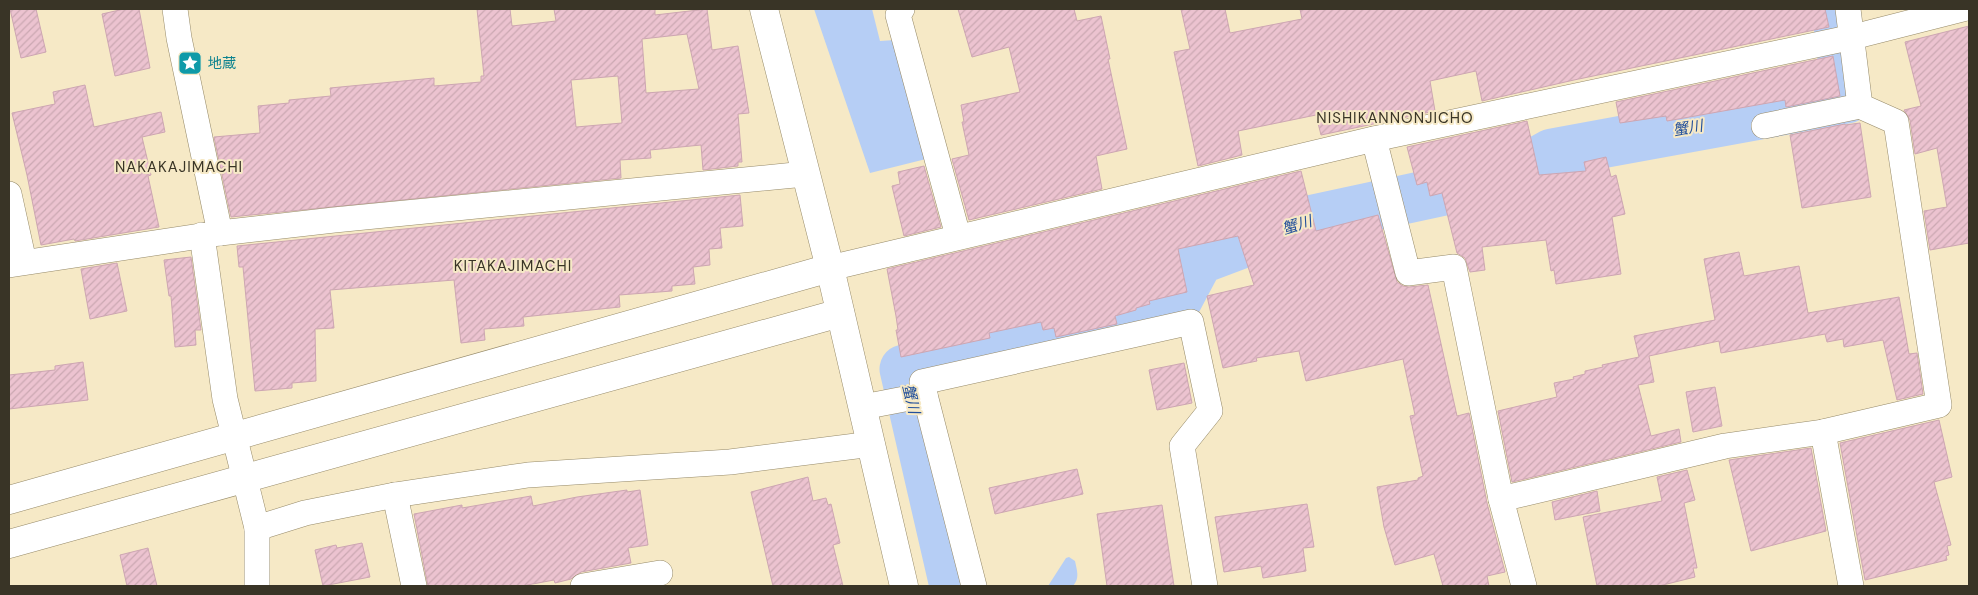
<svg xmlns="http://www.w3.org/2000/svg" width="1978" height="595" font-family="'DM Sans','Noto Sans JP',sans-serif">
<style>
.water{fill:#b6cef5}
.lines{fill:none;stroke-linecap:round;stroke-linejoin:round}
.river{stroke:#b6cef5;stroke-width:49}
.building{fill:url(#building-hatch);stroke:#cda6b2;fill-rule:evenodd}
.street-casing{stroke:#968a69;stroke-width:26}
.secondary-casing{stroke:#968a69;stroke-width:29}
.street{stroke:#fff;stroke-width:25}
.secondary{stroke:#fff;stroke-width:28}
.labels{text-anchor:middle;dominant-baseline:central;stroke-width:4;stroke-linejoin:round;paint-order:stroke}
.culture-label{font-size:14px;fill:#0d838f;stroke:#f6e9c6;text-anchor:start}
.neighbourhood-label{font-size:15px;letter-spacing:1px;fill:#393426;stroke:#f6e9c6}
.water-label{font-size:15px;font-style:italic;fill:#23509b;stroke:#f6e9c6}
</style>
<defs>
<pattern id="building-hatch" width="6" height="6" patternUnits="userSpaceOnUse" patternTransform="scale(1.25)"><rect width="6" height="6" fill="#ecc3d0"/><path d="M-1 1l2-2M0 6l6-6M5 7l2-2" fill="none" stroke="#cba8b2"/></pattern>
</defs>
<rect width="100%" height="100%" fill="#f6e9c6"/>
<g class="water">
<path d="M 814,9 L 872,9 L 880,41 L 895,40 L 926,159 L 870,173 Z"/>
<path d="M 1069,557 L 1075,561 C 1077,571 1080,578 1073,586 L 1048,586 L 1066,558 Z"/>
</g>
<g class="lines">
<path class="river" d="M 954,586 L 904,369 L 1174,307 L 1199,260 L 1300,222 L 1509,177 L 1552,153 L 1847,99 L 1836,9"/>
</g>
<g class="building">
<path d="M 10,9 L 36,9 L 46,52 L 21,58 Z"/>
<path d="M 124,9 L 139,9 L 150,68 L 115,76 L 102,14 Z"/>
<path d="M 477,9 L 510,9 L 512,26 L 556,21 L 554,9 L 655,9 L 655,15 L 707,9 L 712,50 L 738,46 L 749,113 L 738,114 L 742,162 L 738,162 L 738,166 L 703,170 L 701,145 L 650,150 L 651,158 L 620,160 L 621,178 L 231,217 L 214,137 L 260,133 L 258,106 L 289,103 L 289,100 L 331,96 L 330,88 L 434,78 L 434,86 L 481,82 L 481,76 L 484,76 ZM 687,34 L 699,89 L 646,93 L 642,39 ZM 618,76 L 622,123 L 576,127 L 571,80 Z"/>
<path d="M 958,9 L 1074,9 L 1077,21 L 1101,16 L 1110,59 L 1108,59 L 1127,149 L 1096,156 L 1102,189 L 969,220 L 952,159 L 969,155 L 962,122 L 964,122 L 961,105 L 1020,92 L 1009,47 L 972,57 Z"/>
<path d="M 1181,9 L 1225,9 L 1230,33 L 1302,19 L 1300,9 L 1825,9 L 1829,27 L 1574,80 L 1482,101 L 1476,71 L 1430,81 L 1435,111 L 1321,135 L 1316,115 L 1238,131 L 1242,155 L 1198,166 L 1174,52 L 1190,49 Z"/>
<path d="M 1969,26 L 1969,243 L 1930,250 L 1924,211 L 1947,207 L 1937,148 L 1915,154 L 1910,120 L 1904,110 L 1921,106 L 1905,42 Z"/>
<path d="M 1833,56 L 1840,96 L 1786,107 L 1785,100 L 1667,121 L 1666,116 L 1620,123 L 1616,102 Z"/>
<path d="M 85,85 L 94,127 L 161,112 L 165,132 L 142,137 L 151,175 L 148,176 L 159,227 L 75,241 L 74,239 L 41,245 L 27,175 L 12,113 L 55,104 L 53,92 Z"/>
<path d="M 1527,121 L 1539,175 L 1586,171 L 1584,162 L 1606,157 L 1611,177 L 1616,175 L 1625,214 L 1612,217 L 1621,274 L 1556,284 L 1554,270 L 1551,271 L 1546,240 L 1482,247 L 1485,270 L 1470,272 L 1465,258 L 1457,253 L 1442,193 L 1430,196 L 1427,182 L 1417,185 L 1407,147 Z"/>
<path d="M 1860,123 L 1871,197 L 1802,208 L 1790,135 L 1845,124 L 1845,125 Z"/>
<path d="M 924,166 L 941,227 L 904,236 L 892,186 L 900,184 L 898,172 Z"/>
<path d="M 1301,171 L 1316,231 L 1378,215 L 1397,282 L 1403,286 L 1409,287 L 1428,285 L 1457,416 L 1469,413 L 1487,503 L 1505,572 L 1487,576 L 1489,586 L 1443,586 L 1434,554 L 1395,565 L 1384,527 L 1377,487 L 1418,480 L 1418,478 L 1423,476 L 1410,416 L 1415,415 L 1403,359 L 1306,381 L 1299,351 L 1256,358 L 1257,361 L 1223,368 L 1207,296 L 1254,285 L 1238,236 L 1178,249 L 1187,292 L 1149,301 L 1150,304 L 1136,308 L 1136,310 L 1115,316 L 1117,324 L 1056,337 L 1054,328 L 1043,330 L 1041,322 L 989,333 L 990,338 L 901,357 L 896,330 L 898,330 L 896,316 L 887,269 Z"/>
<path d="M 740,195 L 743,226 L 720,228 L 722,248 L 709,249 L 710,265 L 693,267 L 695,284 L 672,286 L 672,291 L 619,295 L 620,307 L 523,317 L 524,326 L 484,329 L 485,340 L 461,343 L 454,280 L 330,290 L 334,328 L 315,329 L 316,381 L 292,383 L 292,388 L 255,391 L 243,267 L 239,267 L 237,246 Z"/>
<path d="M 1739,252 L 1744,276 L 1799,266 L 1808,313 L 1899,297 L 1909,354 L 1917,353 L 1923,394 L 1897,400 L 1883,340 L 1844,347 L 1843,339 L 1827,342 L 1825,334 L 1721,353 L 1719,341 L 1649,356 L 1654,382 L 1638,385 L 1651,436 L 1679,429 L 1681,442 L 1512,482 L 1498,411 L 1557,397 L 1554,383 L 1574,379 L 1573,377 L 1585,374 L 1585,371 L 1603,367 L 1602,365 L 1639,357 L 1634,336 L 1715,320 L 1704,259 Z"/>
<path d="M 191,257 L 201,330 L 195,330 L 196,345 L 175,347 L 171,296 L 169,296 L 164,260 Z"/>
<path d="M 117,263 L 127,311 L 90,319 L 81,269 Z"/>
<path d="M 83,362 L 88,400 L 9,409 L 9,375 L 55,370 L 55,366 Z"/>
<path d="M 1184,363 L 1192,403 L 1157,410 L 1149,370 Z"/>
<path d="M 1715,387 L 1722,426 L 1693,432 L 1686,392 Z"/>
<path d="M 1939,420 L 1952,477 L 1934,482 L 1951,545 L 1947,546 L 1949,555 L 1946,556 L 1947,560 L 1865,580 L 1840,443 Z"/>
<path d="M 1811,448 L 1826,531 L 1751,551 L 1729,460 Z"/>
<path d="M 1077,469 L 1083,494 L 995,514 L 989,488 Z"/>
<path d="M 1687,470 L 1695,500 L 1684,503 L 1697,568 L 1693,568 L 1695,577 L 1659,586 L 1597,586 L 1583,517 L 1662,501 L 1657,477 Z"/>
<path d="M 808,477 L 813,501 L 826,498 L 828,505 L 831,504 L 840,543 L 833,545 L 843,586 L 773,586 L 751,492 Z"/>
<path d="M 627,490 L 627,492 L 640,490 L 648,545 L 628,548 L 631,563 L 581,572 L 571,579 L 555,583 L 554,580 L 522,586 L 428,586 L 414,514 L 462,505 L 462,508 L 531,496 L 533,506 L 577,497 Z"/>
<path d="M 1597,491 L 1600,511 L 1555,520 L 1552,502 Z"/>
<path d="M 1307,504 L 1314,547 L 1303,548 L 1306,571 L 1263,578 L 1261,566 L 1224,572 L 1215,517 Z"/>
<path d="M 1162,505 L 1174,586 L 1107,586 L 1097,514 Z"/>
<path d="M 362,543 L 370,577 L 323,586 L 315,550 L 336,545 L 337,548 Z"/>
<path d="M 148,548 L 157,586 L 127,586 L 120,555 Z"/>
</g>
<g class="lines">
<g class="street-casing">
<g id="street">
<path d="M 175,9 L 179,38 L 220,233"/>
<path d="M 902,9 L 898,15 L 958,236"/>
<path d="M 1764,126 L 1860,106"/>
<path d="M 1374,139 L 1408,273 L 1454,267 L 1501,499 L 1524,586"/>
<path d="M 9,194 L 24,262"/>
<path d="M 202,235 L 225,399 L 257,528 L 257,586"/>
<path d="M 9,265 L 220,233 L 334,220 L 805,174"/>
<path d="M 830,268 L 1374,139 L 1853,37 L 1963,9"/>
<path d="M 925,395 L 974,586"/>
<path d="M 863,407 L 925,395 L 922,382 L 1191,322 L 1210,411 L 1182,446 L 1205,586"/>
<path d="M 1823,432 L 1851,586"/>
<path d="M 395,495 L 528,475 L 730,462 L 872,444"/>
<path d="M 1501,499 L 1725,446 L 1823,432 L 1939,405 L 1896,122 L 1860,106 L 1848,9"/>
<path d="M 257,528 L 305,513 L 395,495 L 414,586"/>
<path d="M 583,586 L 660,573"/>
</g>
</g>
<g class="secondary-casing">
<g id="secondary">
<path d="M 764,9 L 830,268 L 904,586"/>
<path d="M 9,500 L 830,268"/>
<path d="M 9,544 L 840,313"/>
</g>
</g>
<use href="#street" class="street"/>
<use href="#secondary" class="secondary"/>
</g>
<defs>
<g id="sight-square" transform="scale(1.25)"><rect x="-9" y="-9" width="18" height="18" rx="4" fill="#0f9aa8" stroke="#f6e9c6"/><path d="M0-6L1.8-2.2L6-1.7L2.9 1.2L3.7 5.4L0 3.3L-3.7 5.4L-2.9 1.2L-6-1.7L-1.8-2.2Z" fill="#fff"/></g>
</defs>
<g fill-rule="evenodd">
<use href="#sight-square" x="190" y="63"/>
</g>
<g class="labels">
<g class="culture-label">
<text x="208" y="63">地蔵</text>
</g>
<g class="neighbourhood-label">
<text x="1395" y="118">NISHIKANNONJICHO</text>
<text x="179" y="167">NAKAKAJIMACHI</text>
<text x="513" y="266">KITAKAJIMACHI</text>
</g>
<g class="water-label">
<text transform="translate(1688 128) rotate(-10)">蟹川</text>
<text transform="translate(1297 225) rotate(-17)">蟹川</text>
<text transform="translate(911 399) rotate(77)">蟹川</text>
</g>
</g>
<rect width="1978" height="595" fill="none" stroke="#393426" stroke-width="20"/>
</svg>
